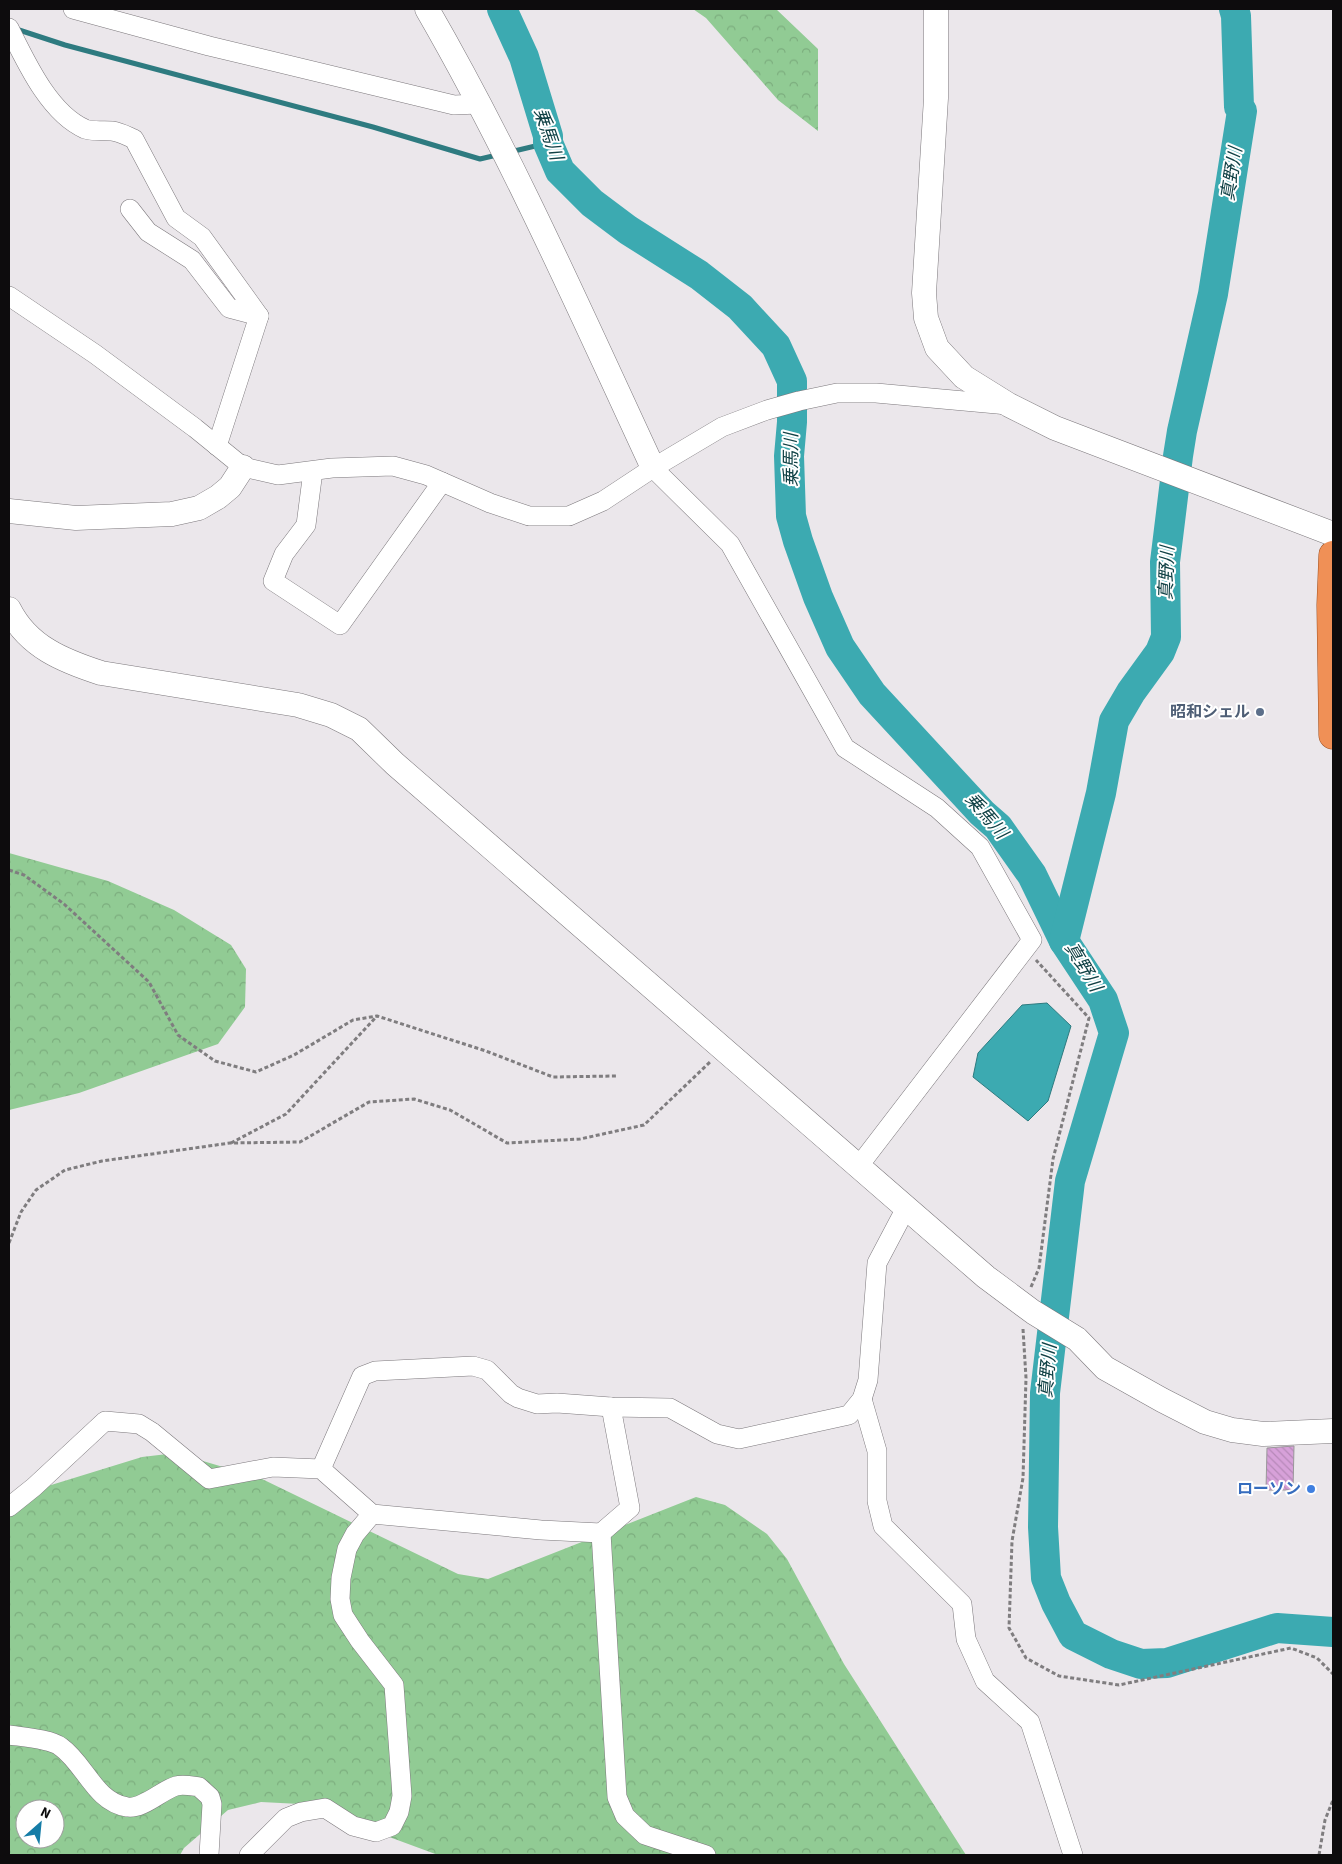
<svg xmlns="http://www.w3.org/2000/svg" width="1342" height="1864" font-family="'Source Sans 3','Noto Sans JP',sans-serif">
<style>
.forest{fill:url(#forest-crowns);fill-rule:evenodd}
.water{fill:#3caab1;stroke:#2e7b80}
.lines{fill:none;stroke-linecap:round;stroke-linejoin:round}
.stream{stroke:#2e7b80;stroke-width:5}
.river{stroke:#3caab1;stroke-width:30}
.building{fill:url(#building-back-hatch);stroke:#9a979a}
.minor-casing{stroke:#7c787c;stroke-width:20}
.tertiary-casing{stroke:#7c787c;stroke-width:25}
.trunk-casing{stroke:#9f5020;stroke-width:29}
.path{stroke:#7f7d7f;stroke-width:3;stroke-dasharray:4 2.5;stroke-linecap:butt}
.minor{stroke:#fff;stroke-width:19}
.tertiary{stroke:#fff;stroke-width:24}
.trunk{stroke:#f09056;stroke-width:28}
.service-dot{fill:#5c6f8a;stroke:#fff;stroke-width:2}
.shop-dot{fill:#3f7fe0;stroke:#fff;stroke-width:2}
.labels{text-anchor:middle;dominant-baseline:central;stroke-width:4;stroke-linejoin:round;paint-order:stroke}
.service-label{font-size:16px;font-weight:bold;fill:#4e5e75;stroke:#fff;text-anchor:end}
.shop-label{font-size:16px;font-weight:bold;fill:#366cbe;stroke:#fff;text-anchor:end}
.water-label{font-size:18px;font-style:italic;fill:#104145;stroke:#fff}
</style>
<defs>
<pattern id="forest-crowns" width="20" height="18" patternUnits="userSpaceOnUse" patternTransform="scale(1.25)"><rect width="20" height="18" fill="#91cb94"/><path d="M2 6a3 3 0 1 1 6 0M12 15a3 3 0 1 1 6 0" fill="none" stroke="#7cad7e"/></pattern>
<pattern id="building-back-hatch" width="6" height="6" patternUnits="userSpaceOnUse" patternTransform="scale(1.25)"><rect width="6" height="6" fill="#d7a1d9"/><path d="M-1 5l2 2M0 0l6 6M5-1l2 2" fill="none" stroke="#b789b9"/></pattern>
</defs>
<rect width="100%" height="100%" fill="#ebe7eb"/>
<g class="forest">
<path d="M 693,9 L 776,9 L 818,49 L 818,131 L 778,100 L 706,18 Z"/>
<path d="M 9,853 L 108,881 L 174,910 L 231,945 L 246,969 L 245,1007 L 218,1044 L 79,1093 L 9,1110 Z"/>
<path d="M 176,1453 L 260,1478 L 458,1574 L 488,1579 L 696,1497 L 725,1505 L 767,1534 L 787,1559 L 844,1664 L 966,1855 L 438,1855 L 300,1804 L 261,1802 L 228,1810 L 184,1848 L 180,1855 L 9,1855 L 9,1498 L 142,1457 ZM 25,1809 L 55,1809 L 55,1839 L 25,1839 Z"/>
</g>
<path class="water" d="M 1047,1003 L 1071,1026 L 1048,1101 L 1028,1121 L 973,1077 L 978,1053 L 1022,1005 Z"/>
<g class="lines">
<g class="stream">
<path d="M 16,29 L 65,45 L 373,127 L 480,159 L 497,155"/>
<path d="M 510,152 L 548,143"/>
</g>
<g class="river">
<path d="M 502,9 L 524,57 L 548,136 L 548,143 L 560,171 L 592,203 L 628,230 L 699,275 L 740,307 L 776,346 L 792,381 L 792,422 L 789,456 L 791,516 L 798,541 L 818,597 L 840,647 L 872,694 L 982,813 L 998,827 L 1032,875 L 1064,941 L 1103,1000 L 1114,1033 L 1070,1181 L 1045,1393 L 1043,1527 L 1046,1578 L 1056,1603 L 1073,1635 L 1111,1654 L 1141,1664 L 1167,1663 L 1277,1628 L 1333,1632"/>
<path d="M 1064,941 L 1101,793 L 1114,721 L 1131,692 L 1160,652 L 1166,637 L 1165,562 L 1178,456 L 1182,431 L 1213,294 L 1242,111 L 1239,107 L 1236,16 L 1234,9"/>
</g>
</g>
<path class="building" d="M 1294,1446 L 1293,1490 L 1266,1490 L 1267,1448 Z"/>
<g class="lines">
<g class="minor-casing">
<g id="minor">
<path d="M 73,9 L 209,46 L 454,105 L 479,104"/>
<path d="M 9,28 C 26,62 49,113 85,129 C 93,132 104,130 112,131 C 120,132 127,136 134,139 L 176,218 L 202,237 L 259,316 L 217,446"/>
<path d="M 130,209 L 148,232 L 192,260 L 229,308 L 259,316"/>
<path d="M 9,296 L 95,354 L 195,428 L 243,467 L 278,475 L 332,468 L 393,466 L 426,475 L 490,503 L 529,516 L 569,516 L 603,501 L 653,468 L 722,427 L 767,410 L 799,401 L 837,393 L 876,393 L 1008,405"/>
<path d="M 653,468 L 730,544 L 845,748 L 937,808 L 980,847 L 1032,940 L 858,1167"/>
<path d="M 313,471 L 306,525 L 284,554 L 273,581 L 340,625 L 442,482"/>
<path d="M 862,1399 L 877,1451 L 877,1501 L 883,1526 L 962,1604 L 966,1639 L 985,1681 L 1030,1722 L 1073,1855"/>
<path d="M 321,1469 L 362,1376 L 375,1371 L 473,1366 L 487,1370 L 511,1394 L 518,1398 L 537,1404 L 557,1403 L 611,1407 L 670,1408 L 717,1434 L 739,1439 L 849,1415 L 862,1399 L 868,1380 L 877,1263 L 906,1208"/>
<path d="M 9,1507 L 34,1487 L 105,1421 L 139,1424 L 152,1432 L 209,1479 L 273,1467 L 321,1469 L 372,1514 L 541,1530 L 601,1533 L 630,1508 L 611,1407"/>
<path d="M 601,1533 L 617,1797 L 625,1816 L 645,1835 L 706,1855"/>
<path d="M 9,1735 C 22,1737 51,1739 61,1747 C 85,1764 95,1802 127,1807 C 142,1810 162,1790 176,1786 C 183,1784 192,1786 199,1787 L 210,1797 L 212,1804 L 209,1855"/>
<path d="M 249,1855 L 286,1818 L 301,1812 L 325,1808 L 353,1826 L 376,1832 L 392,1826 L 399,1812 L 402,1796 L 394,1685 L 360,1641 L 343,1615 L 340,1599 L 341,1578 L 347,1549 L 355,1534 L 372,1514"/>
</g>
</g>
<g class="tertiary-casing">
<g id="tertiary">
<path d="M 427,9 C 512,156 581,313 653,468"/>
<path d="M 936,9 L 936,98 L 924,293 L 926,318 L 937,348 L 964,377 L 1009,405 L 1055,428 L 1333,534"/>
<path d="M 9,511 L 76,518 L 172,514 L 199,508 L 218,497 L 230,487 L 243,467"/>
<path d="M 9,609 C 28,647 64,661 101,673 L 298,705 L 331,715 L 359,729 L 395,764 L 986,1277 L 1033,1312 L 1077,1339 L 1105,1368 L 1162,1400 L 1205,1422 L 1232,1430 L 1263,1434 L 1333,1431"/>
</g>
</g>
<g class="trunk-casing">
<path id="trunk" d="M 1333,555 L 1331,605 L 1333,735"/>
</g>
<g class="path">
<path d="M 9,870 L 24,875 L 64,904 L 149,982 L 178,1035 L 215,1061 L 256,1072 L 294,1055 L 353,1020 L 377,1016 L 486,1051 L 553,1077 L 616,1076"/>
<path d="M 231,1143 L 286,1114 L 377,1016"/>
<path d="M 9,1243 L 21,1212 L 36,1190 L 65,1170 L 102,1161 L 230,1143 L 300,1142 L 369,1102 L 414,1099 L 450,1110 L 507,1143 L 580,1139 L 644,1125 L 710,1062"/>
<path d="M 1031,1287 L 1039,1268 L 1053,1159 L 1089,1018 L 1036,960"/>
<path d="M 1023,1329 L 1026,1378 L 1023,1478 L 1012,1541 L 1009,1628 L 1026,1658 L 1059,1676 L 1119,1685 L 1291,1648 L 1317,1658 L 1333,1674"/>
<path d="M 1319,1855 L 1325,1820 L 1333,1800"/>
</g>
<use href="#minor" class="minor"/>
<use href="#tertiary" class="tertiary"/>
<use href="#trunk" class="trunk"/>
</g>
<circle class="service-dot" cx="1260" cy="712" r="5"/>
<circle class="shop-dot" cx="1311" cy="1489" r="5"/>
<g class="labels">
<g class="service-label">
<text x="1250" y="712">昭和シェル</text>
</g>
<g class="shop-label">
<text x="1301" y="1489">ローソン</text>
</g>
<g class="water-label">
<text transform="translate(548 134) rotate(71)">乗馬川</text>
<text transform="translate(1232 174) rotate(-81)">真野川</text>
<text transform="translate(791 460) rotate(-90)">乗馬川</text>
<text transform="translate(1167 573) rotate(-88)">真野川</text>
<text transform="translate(986 816) rotate(49)">乗馬川</text>
<text transform="translate(1083 967) rotate(59)">真野川</text>
<text transform="translate(1048 1371) rotate(-85)">真野川</text>
</g>
</g>
<rect width="1342" height="1864" fill="none" stroke="#0d0c0d" stroke-width="20"/>
<g transform="translate(40 1824) rotate(27)"><circle r="24" fill="#ffffff" stroke="#9e9e9e"/>
<path d="M0-4L9 19L0 12L-9 19Z" fill="#157da7"/>
<text y="-8" font-size="14" font-weight="bold" text-anchor="middle" fill="#0d0c0d">N</text>
</g>
</svg>
